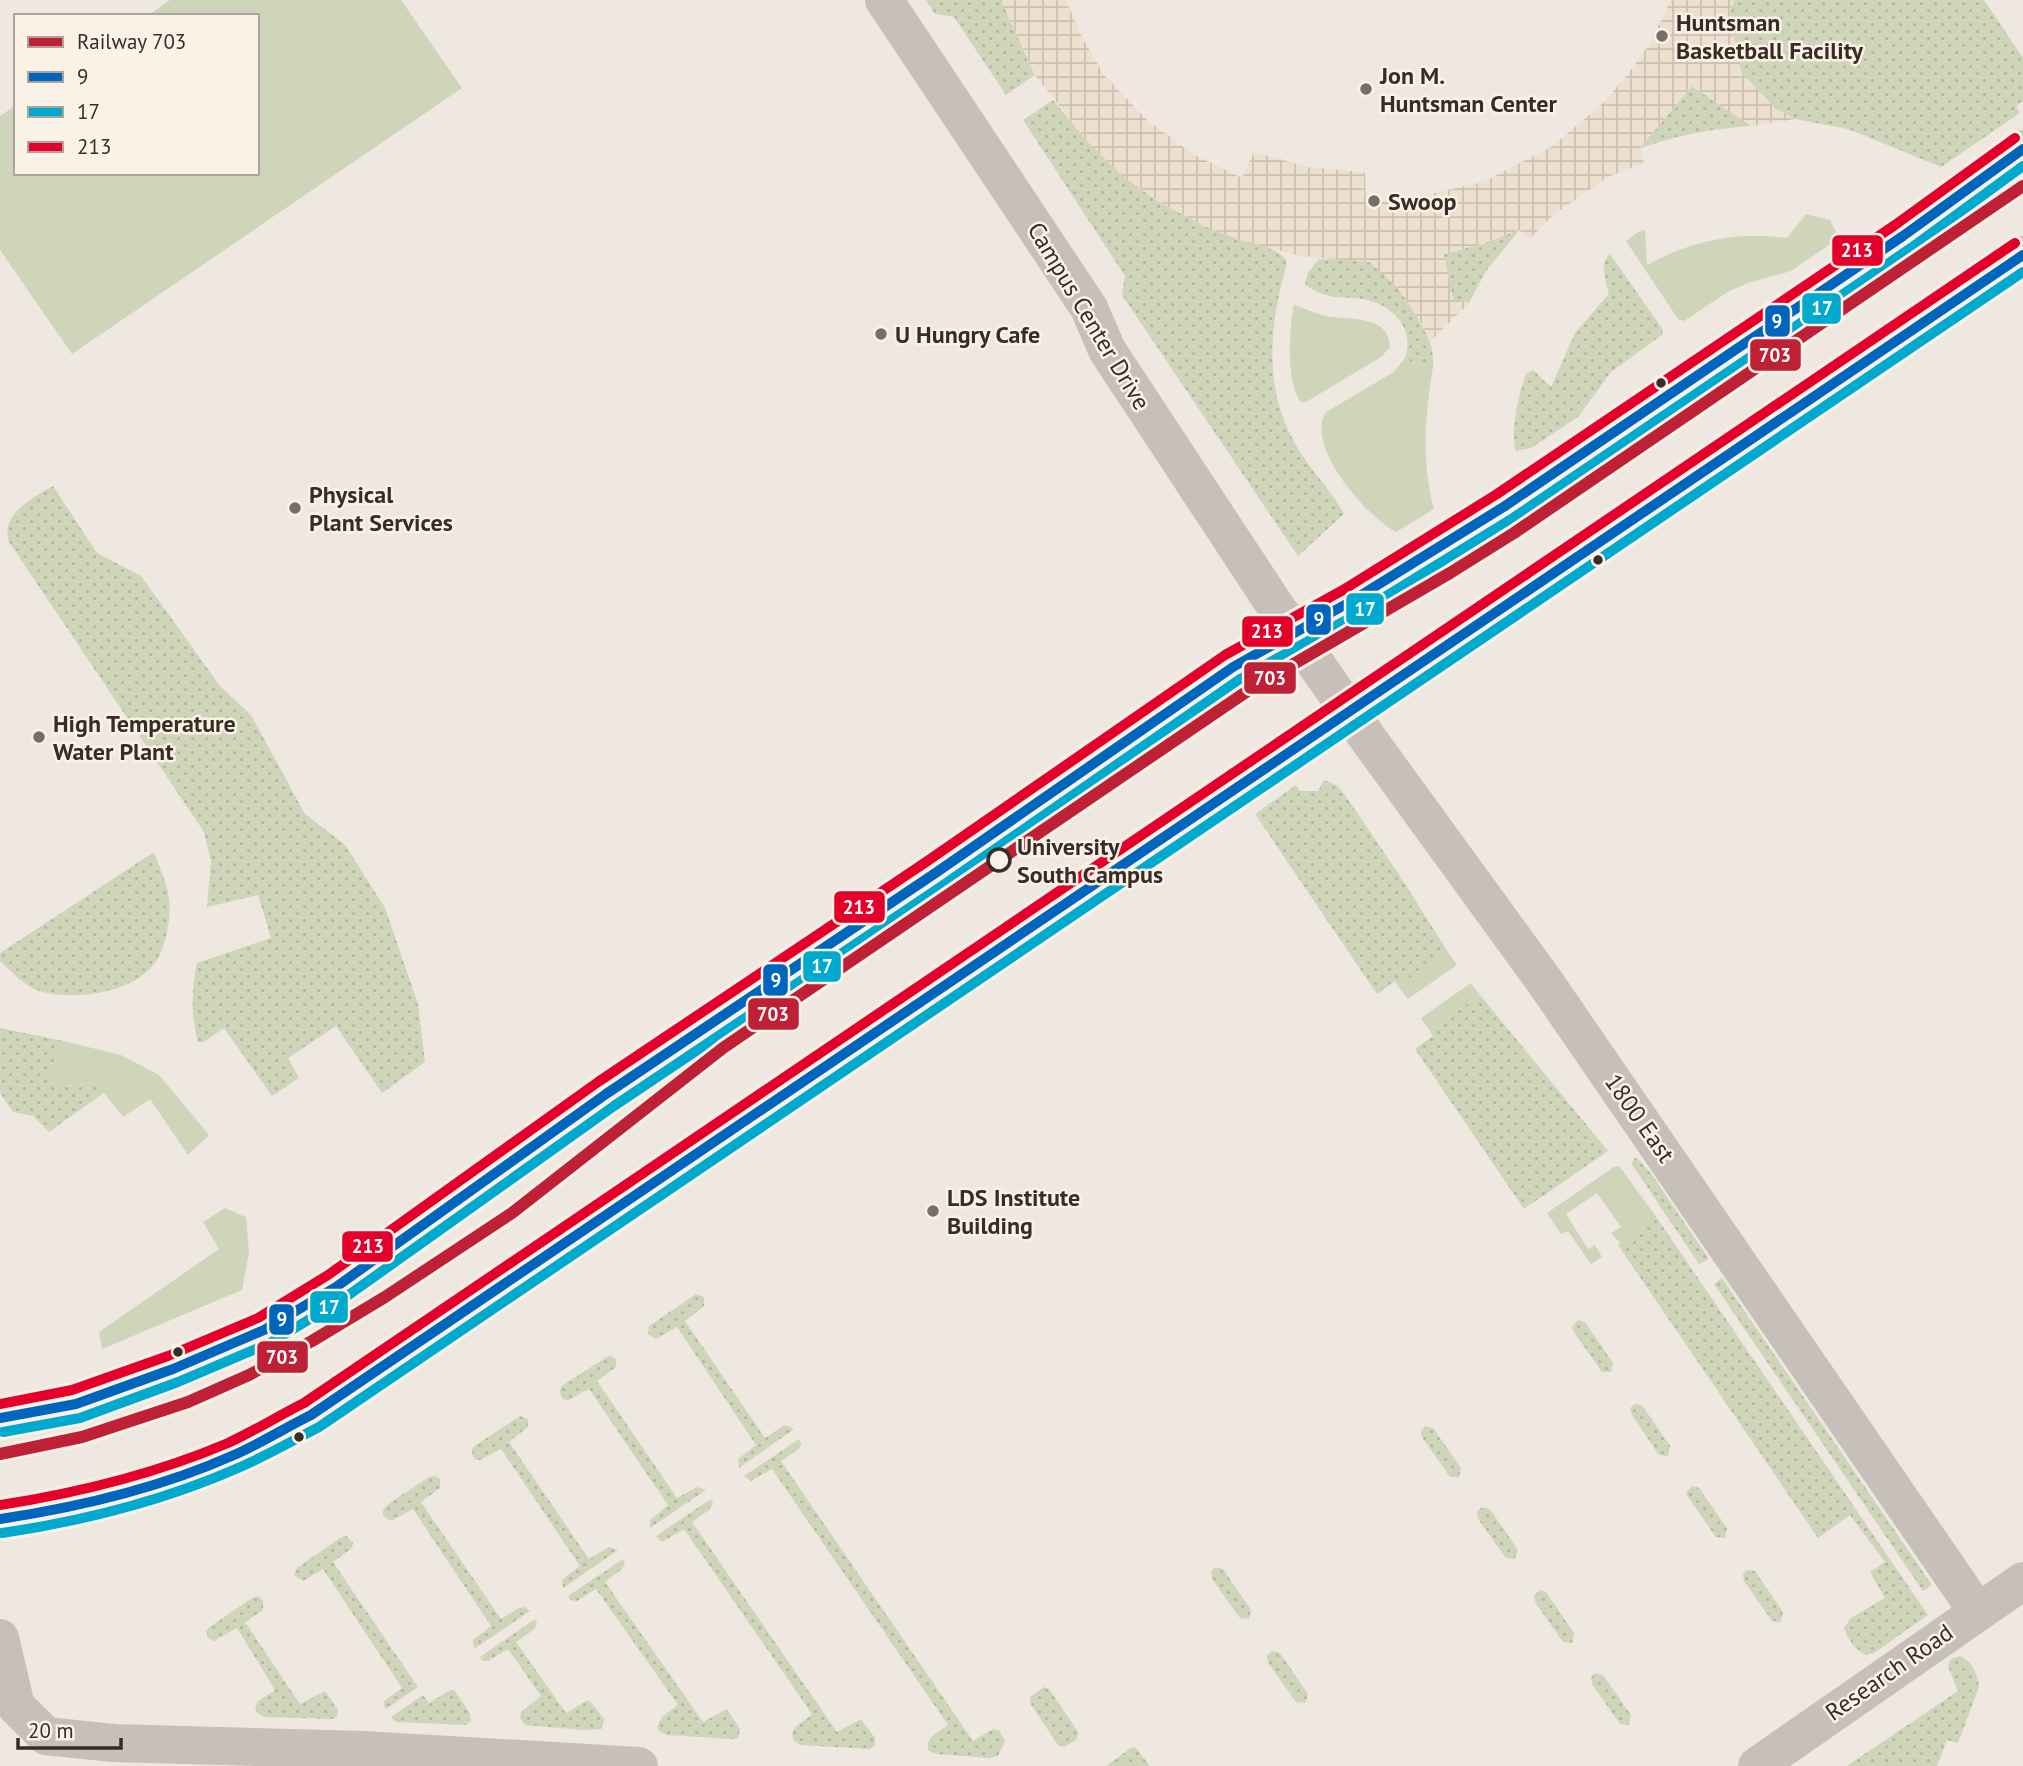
<svg xmlns="http://www.w3.org/2000/svg" width="2023" height="1766" font-family="'PT Sans',sans-serif">
<style>
.grass{fill:url(#grass-dots)}
.garden{fill:#cfd5b9}
.plaza{fill:url(#plaza-grid)}
.lines{fill:none;stroke-linecap:round;stroke-linejoin:round}
.minor{stroke:#c7bfb9;stroke-width:38}
.bus-1-casing{stroke:#fbf2e7;stroke-width:16}
.bus-2-casing{stroke:#fbf2e7;stroke-width:16}
.bus-3-casing{stroke:#fbf2e7;stroke-width:16}
.bus-1{stroke:#0065bd;stroke-width:10}
.bus-2{stroke:#00a9ce;stroke-width:10}
.bus-3{stroke:#e4002b;stroke-width:10}
.rail-1-casing{stroke:#fbf2e7;stroke-width:18}
.rail-1{stroke:#be2036;stroke-width:12}
.poi-dot{fill:#786e68;stroke:#fbf2e7;stroke-width:2.5}
.bus-dot{fill:#382c27;stroke:#fbf2e7;stroke-width:2.5}
.stop-dot{fill:#fbf2e7;stroke:#382c27;stroke-width:3.5}
.labels{text-anchor:middle;dominant-baseline:central;stroke-width:5;stroke-linejoin:round;paint-order:stroke}
.poi-label{font-size:24px;font-weight:bold;fill:#382c27;stroke:#fbf2e7;text-anchor:start}
.street-label{font-size:24px;fill:#382c27;stroke:#fbf2e7}
.stop-label{font-size:24px;font-weight:bold;fill:#382c27;stroke:#fbf2e7;text-anchor:start}
.line-badge{stroke:#fbf2e7;stroke-width:2.5}
.badge-label{font-size:19px;text-anchor:middle;font-weight:bold;fill:#fff}
</style>
<defs>
<pattern id="grass-dots" width="8" height="8" patternUnits="userSpaceOnUse" patternTransform="scale(1.75)"><rect width="8" height="8" fill="#cfd5b9"/><path d="M2 2h.1M6 6h.1" fill="none" stroke="#b2b79f" stroke-width="1.8" stroke-linecap="round"/></pattern>
<pattern id="plaza-grid" width="8" height="8" patternUnits="userSpaceOnUse" patternTransform="scale(1.75)"><rect width="8" height="8" fill="#ede0cf"/><path d="M0 4h8M4 0v8" fill="none" stroke="#ccc0b2"/></pattern>
</defs>
<rect width="100%" height="100%" fill="#eee8e1"/>
<g class="grass">
<path d="M 926,0 L 1001,0 L 1035,75 L 1006,95 L 954,17 L 935,14 Z"/>
<path d="M 1734,0 L 1984,0 L 2023,58 L 2023,101 L 2016,106 L 2020,113 L 1941,167 L 1848,129 L 1795,119 L 1776,109 L 1741,72 L 1730,12 Z"/>
<path d="M 1692,86 L 1751,126 C 1709,129 1680,135 1640,148 Z"/>
<path d="M 1053,100 C 1087,142 1122,181 1170,208 C 1191,219 1212,228 1233,237 C 1251,244 1274,245 1286,260 L 1286,267 C 1268,330 1263,396 1301,453 C 1314,474 1332,492 1344,514 L 1298,556 L 1122,295 L 1125,276 L 1023,120 Z"/>
<path d="M 1519,230 L 1486,271 L 1469,303 L 1453,300 L 1444,254 L 1482,244 Z"/>
<path d="M 1610,254 L 1663,330 L 1662,335 L 1611,372 L 1578,417 L 1531,448 L 1516,451 C 1510,433 1519,390 1527,373 L 1533,370 L 1551,387 L 1575,333 L 1609,294 C 1606,280 1599,264 1610,254 Z"/>
<path d="M 1319,259 C 1331,260 1358,258 1369,262 C 1389,268 1425,325 1431,345 C 1433,352 1433,360 1433,367 L 1413,363 L 1405,358 C 1416,329 1392,304 1363,299 C 1341,296 1324,300 1305,284 L 1308,272 Z"/>
<path d="M 53,486 L 97,553 L 141,576 L 220,686 L 251,715 L 305,814 L 345,845 L 385,908 L 418,1004 L 425,1062 L 382,1093 L 336,1026 L 288,1058 L 299,1078 L 272,1096 L 224,1028 L 204,1042 L 198,1042 C 191,1015 191,990 197,963 L 271,938 L 258,895 L 207,907 L 211,862 L 204,832 L 9,542 C 0,514 32,498 53,486 Z"/>
<path d="M 1324,780 L 1338,786 L 1345,795 L 1398,873 L 1448,952 L 1398,986 L 1395,981 L 1377,994 L 1255,814 L 1296,785 L 1300,791 L 1318,791 Z"/>
<path d="M 154,852 C 159,866 165,879 168,893 C 172,911 168,939 159,956 C 141,992 79,1001 43,992 C 26,988 13,973 0,961 L 0,953 Z"/>
<path d="M 1480,995 L 1608,1151 L 1524,1209 L 1415,1049 L 1433,1036 L 1429,1030 Z"/>
<path d="M 0,1028 L 63,1041 L 48,1074 L 65,1086 L 96,1083 L 105,1092 L 49,1132 L 33,1116 L 13,1112 L 0,1093 Z"/>
<path d="M 1636,1157 L 1650,1172 L 1709,1259 L 1699,1264 L 1631,1163 Z"/>
<path d="M 1657,1218 L 1928,1615 L 1874,1653 L 1866,1655 C 1855,1650 1848,1639 1844,1628 L 1851,1618 L 1885,1598 L 1870,1572 L 1885,1562 L 1850,1515 L 1818,1538 L 1618,1245 Z"/>
<path d="M 1722,1278 L 1932,1585 L 1923,1591 L 1714,1284 Z"/>
<path d="M 696,1294 L 704,1297 L 704,1306 L 685,1321 L 765,1438 L 785,1425 L 794,1429 L 739,1468 L 738,1459 L 756,1445 L 677,1327 L 656,1339 L 648,1334 L 649,1326 Z"/>
<path d="M 1578,1320 L 1585,1322 L 1613,1363 L 1611,1372 L 1602,1372 L 1574,1332 L 1572,1327 Z"/>
<path d="M 610,1355 L 616,1359 L 616,1367 L 597,1381 L 677,1498 L 697,1487 L 706,1490 L 650,1528 L 650,1520 L 668,1505 L 589,1389 L 568,1400 C 561,1400 560,1395 560,1389 L 563,1385 Z"/>
<path d="M 1635,1404 L 1642,1405 L 1670,1446 L 1668,1456 L 1659,1455 L 1632,1415 L 1630,1408 Z"/>
<path d="M 520,1416 L 528,1419 L 528,1427 L 509,1442 L 589,1559 L 609,1547 L 618,1550 L 563,1588 L 562,1580 L 580,1566 L 501,1449 L 480,1460 C 473,1460 472,1455 472,1449 L 476,1445 Z"/>
<path d="M 1425,1426 L 1433,1428 L 1461,1468 L 1459,1477 L 1450,1477 L 1422,1437 L 1421,1431 Z"/>
<path d="M 799,1439 L 801,1443 L 800,1448 L 781,1461 L 973,1741 L 993,1729 L 999,1730 L 1005,1741 L 998,1756 L 990,1758 L 937,1754 L 929,1751 C 923,1738 939,1732 948,1725 L 772,1469 L 751,1481 L 744,1476 Z"/>
<path d="M 435,1476 L 440,1479 L 440,1488 L 421,1502 L 501,1619 L 519,1608 L 525,1607 L 530,1611 L 474,1649 L 473,1640 L 491,1626 L 413,1509 L 393,1520 L 389,1520 L 383,1515 L 383,1510 L 387,1505 L 429,1477 Z"/>
<path d="M 1692,1486 L 1699,1488 L 1727,1528 L 1725,1538 L 1716,1537 L 1688,1497 L 1686,1493 Z"/>
<path d="M 711,1499 L 713,1503 L 709,1510 L 692,1522 L 837,1732 L 861,1719 L 875,1738 L 875,1745 L 870,1749 L 801,1745 L 794,1741 C 787,1728 804,1722 812,1714 L 684,1529 L 664,1541 L 660,1541 L 656,1536 Z"/>
<path d="M 1482,1507 L 1490,1509 L 1518,1550 L 1515,1559 L 1506,1558 L 1478,1519 L 1477,1512 Z"/>
<path d="M 346,1536 L 353,1542 L 352,1548 L 333,1562 L 418,1687 L 386,1709 L 383,1702 L 402,1688 L 323,1569 L 303,1581 L 294,1575 L 297,1568 L 340,1538 Z"/>
<path d="M 623,1559 L 625,1563 L 621,1570 L 605,1582 L 703,1722 L 727,1709 L 740,1729 L 738,1738 L 732,1739 L 667,1735 L 659,1731 L 657,1727 L 662,1717 L 678,1705 L 596,1589 L 577,1601 L 570,1600 L 568,1596 Z"/>
<path d="M 1215,1567 L 1223,1569 L 1251,1610 L 1249,1619 L 1240,1618 L 1212,1579 L 1211,1572 Z"/>
<path d="M 1747,1570 L 1755,1571 L 1783,1612 L 1781,1622 L 1772,1621 L 1744,1581 L 1743,1574 Z"/>
<path d="M 1541,1590 L 1546,1592 L 1574,1633 L 1572,1643 L 1563,1642 L 1535,1602 L 1534,1595 Z"/>
<path d="M 258,1596 L 263,1600 L 263,1610 L 245,1622 L 300,1704 L 325,1691 L 338,1710 L 337,1717 L 332,1719 L 264,1717 L 257,1713 L 255,1707 L 258,1701 L 275,1690 L 237,1628 L 214,1641 L 208,1638 L 206,1631 L 211,1626 L 252,1598 Z"/>
<path d="M 535,1619 L 537,1623 L 533,1630 L 516,1642 L 566,1713 L 586,1701 L 590,1701 L 604,1719 L 602,1729 L 583,1730 L 525,1725 L 520,1718 L 522,1711 L 541,1696 L 508,1649 L 488,1661 L 483,1661 L 480,1657 Z"/>
<path d="M 1272,1651 L 1280,1653 L 1308,1694 L 1305,1703 L 1296,1702 L 1268,1663 L 1267,1656 Z"/>
<path d="M 1959,1656 C 1971,1659 1978,1675 1979,1687 L 1958,1743 L 1947,1740 L 1937,1766 L 1847,1766 L 1958,1691 L 1948,1666 L 1950,1660 Z"/>
<path d="M 1595,1673 L 1603,1675 L 1631,1715 L 1629,1725 L 1620,1724 L 1592,1684 L 1591,1678 Z"/>
<path d="M 1044,1687 L 1049,1689 L 1079,1733 L 1076,1740 L 1064,1747 L 1058,1745 L 1030,1703 L 1030,1697 Z"/>
<path d="M 450,1690 L 454,1690 L 470,1713 L 471,1721 L 466,1725 L 396,1722 L 391,1717 L 423,1695 L 429,1703 Z"/>
<path d="M 1135,1747 L 1150,1766 L 1106,1766 L 1131,1748 Z"/>
</g>
<g class="garden">
<path d="M 170,0 L 401,0 L 462,88 L 72,354 L 0,250 L 0,116 L 16,105 L 16,173 L 257,173 L 257,16 L 147,16 Z"/>
<path d="M 1806,214 L 1830,220 L 1837,234 L 1836,240 L 1791,271 L 1748,283 L 1729,291 L 1684,321 L 1678,319 L 1626,241 L 1638,232 L 1645,230 L 1647,265 C 1691,241 1737,231 1787,238 Z"/>
<path d="M 1294,305 C 1305,308 1315,314 1326,316 C 1348,321 1389,313 1390,347 L 1381,357 L 1306,402 L 1301,402 C 1286,386 1289,326 1294,305 Z"/>
<path d="M 1405,358 L 1413,363 L 1433,367 C 1425,414 1421,462 1434,509 L 1396,532 C 1367,517 1304,446 1326,412 L 1394,372 Z"/>
<path d="M 1448,952 L 1457,965 L 1408,999 L 1398,986 Z"/>
<path d="M 1471,983 L 1480,995 L 1429,1030 L 1421,1018 Z"/>
<path d="M 63,1041 L 121,1055 L 159,1075 L 209,1135 L 188,1155 L 150,1099 L 123,1117 L 96,1083 L 65,1086 L 51,1083 L 48,1074 Z"/>
<path d="M 1619,1166 L 1657,1218 L 1621,1244 L 1611,1233 L 1621,1227 L 1597,1193 L 1566,1214 L 1588,1249 L 1595,1245 L 1602,1257 L 1591,1264 L 1568,1231 L 1561,1234 L 1547,1213 L 1614,1167 Z"/>
<path d="M 225,1208 L 246,1217 L 249,1252 L 242,1290 L 102,1349 L 99,1332 L 219,1249 L 203,1222 Z"/>
</g>
<path class="plaza" d="M 1001,0 L 1066,0 L 1080,33 L 1104,75 L 1147,120 L 1193,154 L 1242,178 L 1254,152 L 1308,167 L 1365,172 L 1366,203 L 1409,199 L 1483,182 L 1553,146 L 1603,103 L 1628,74 L 1650,43 L 1671,0 L 1734,0 L 1730,12 L 1741,72 L 1776,109 L 1795,119 L 1751,126 L 1692,86 L 1640,148 L 1644,163 L 1612,175 L 1592,188 L 1552,216 L 1530,239 L 1519,230 L 1482,244 L 1444,254 L 1453,300 L 1469,303 L 1430,342 L 1422,324 L 1398,288 L 1370,262 L 1300,256 L 1240,240 L 1204,226 L 1167,206 L 1126,179 L 1087,141 L 1035,75 Z"/>
<g class="lines">
<g class="minor">
<path d="M 884,0 L 1089,308 L 1107,350 L 1274,604 L 1369,740 L 1545,982 L 1977,1611"/>
<path d="M 0,1418 L 76,1404 L 173,1369 L 264,1330 L 336,1287 L 606,1094 L 934,874 L 1233,667 L 1350,602 L 1505,506 L 1903,236 L 2023,149"/>
<path d="M 0,1519 C 76,1509 164,1485 234,1455 C 260,1443 285,1428 311,1415 L 2023,255"/>
<path d="M 0,1638 L 16,1706 L 46,1736 L 113,1743 L 363,1750 L 639,1766"/>
<path d="M 1757,1766 L 2023,1581"/>
</g>
<g class="bus-1-casing">
<g id="bus-1">
<path d="M 0,1418 L 76,1404 L 173,1369 L 264,1330 L 336,1287 L 606,1094 L 934,874 L 1233,667 L 1350,602 L 1505,506 L 1903,236 L 2023,149"/>
<path d="M 0,1519 C 80,1507 160,1488 234,1455 C 261,1443 285,1428 311,1415 L 2023,255"/>
</g>
</g>
<g class="bus-2-casing">
<g id="bus-2">
<path d="M 3,1432 L 80,1418 L 178,1382 L 270,1343 L 343,1299 L 614,1106 L 942,886 L 1240,679 L 1357,614 L 1513,518 L 1911,248 L 2023,166"/>
<path d="M 2,1533 C 83,1521 163,1501 238,1468 C 266,1456 292,1441 319,1427 L 2023,272"/>
</g>
</g>
<g class="bus-3-casing">
<g id="bus-3">
<path d="M 0,1404 L 72,1390 L 168,1356 L 258,1318 L 328,1275 L 598,1082 L 926,862 L 1225,655 L 1343,590 L 1497,494 L 1895,225 L 2015,138"/>
<path d="M 0,1505 C 78,1493 155,1474 228,1443 C 254,1431 278,1416 304,1403 L 2015,243"/>
</g>
</g>
<use href="#bus-1" class="bus-1"/>
<use href="#bus-2" class="bus-2"/>
<use href="#bus-3" class="bus-3"/>
<g class="rail-1-casing">
<path id="rail-1" d="M 0,1454 L 82,1437 L 188,1402 L 249,1375 L 312,1341 L 385,1297 L 512,1213 L 723,1048 L 1249,690 L 1450,573 L 1514,533 L 2023,186"/>
</g>
<use href="#rail-1" class="rail-1"/>
</g>
<g class="poi-dot">
<circle cx="1662" cy="36" r="7"/>
<circle cx="1366" cy="89" r="7"/>
<circle cx="1374" cy="201" r="7"/>
<circle cx="881" cy="334" r="7"/>
<circle cx="295" cy="508" r="7"/>
<circle cx="39" cy="737" r="7"/>
<circle cx="933" cy="1211" r="7"/>
</g>
<g class="bus-dot">
<circle cx="1661" cy="383" r="6"/>
<circle cx="1598" cy="560" r="6"/>
<circle cx="178" cy="1352" r="6"/>
<circle cx="299" cy="1437" r="6"/>
</g>
<circle class="stop-dot" cx="999" cy="860" r="11"/>
<g class="labels">
<g class="poi-label">
<text x="1676" y="22">Huntsman<tspan x="1676" dy="28">Basketball Facility</tspan></text>
<text x="1380" y="75">Jon M.<tspan x="1380" dy="28">Huntsman Center</tspan></text>
<text x="1388" y="201">Swoop</text>
<text x="895" y="334">U Hungry Cafe</text>
<text x="309" y="494">Physical<tspan x="309" dy="28">Plant Services</tspan></text>
<text x="53" y="723">High Temperature<tspan x="53" dy="28">Water Plant</tspan></text>
<text x="947" y="1197">LDS Institute<tspan x="947" dy="28">Building</tspan></text>
</g>
<g class="street-label">
<text transform="translate(1089 316) rotate(59)">Campus Center Drive</text>
<text transform="translate(1640 1118) rotate(55)">1800 East</text>
<text transform="translate(1889 1672) rotate(-35)">Research Road</text>
</g>
<g class="stop-label">
<text x="1017" y="846">University<tspan x="1017" dy="28">South Campus</tspan></text>
</g>
</g>
<g class="line-badge">
<rect x="1831" y="234" width="53" height="33" rx="7" fill="#e4002b"/>
<rect x="1801" y="292" width="41" height="33" rx="7" fill="#00a9ce"/>
<rect x="1764" y="304" width="27" height="34" rx="7" fill="#0065bd"/>
<rect x="1749" y="338" width="53" height="34" rx="7" fill="#be2036"/>
<rect x="1345" y="592" width="40" height="34" rx="7" fill="#00a9ce"/>
<rect x="1305" y="603" width="27" height="33" rx="7" fill="#0065bd"/>
<rect x="1241" y="615" width="53" height="33" rx="7" fill="#e4002b"/>
<rect x="1243" y="661" width="54" height="34" rx="7" fill="#be2036"/>
<rect x="833" y="890" width="53" height="34" rx="7" fill="#e4002b"/>
<rect x="802" y="950" width="40" height="33" rx="7" fill="#00a9ce"/>
<rect x="762" y="963" width="27" height="34" rx="7" fill="#0065bd"/>
<rect x="747" y="997" width="53" height="34" rx="7" fill="#be2036"/>
<rect x="341" y="1230" width="53" height="33" rx="7" fill="#e4002b"/>
<rect x="309" y="1290" width="40" height="34" rx="7" fill="#00a9ce"/>
<rect x="268" y="1303" width="27" height="33" rx="7" fill="#0065bd"/>
<rect x="256" y="1340" width="53" height="34" rx="7" fill="#be2036"/>
</g>
<g class="badge-label">
<text x="1857" y="257">213</text>
<text x="1822" y="315">17</text>
<text x="1777" y="328">9</text>
<text x="1775" y="362">703</text>
<text x="1365" y="616">17</text>
<text x="1319" y="626">9</text>
<text x="1267" y="638">213</text>
<text x="1270" y="685">703</text>
<text x="859" y="914">213</text>
<text x="822" y="973">17</text>
<text x="776" y="987">9</text>
<text x="773" y="1021">703</text>
<text x="368" y="1253">213</text>
<text x="329" y="1314">17</text>
<text x="282" y="1326">9</text>
<text x="282" y="1364">703</text>
</g>
<rect x="14" y="14" width="245" height="161" fill="#fbf2e7" stroke="#ada39a" stroke-width="2"/>
<rect x="28" y="37" width="35" height="10" fill="#be2036" stroke="#ada39a" stroke-width="2"/>
<text x="77" y="49" font-size="21" fill="#382c27">Railway 703</text>
<rect x="28" y="72" width="35" height="10" fill="#0065bd" stroke="#ada39a" stroke-width="2"/>
<text x="77" y="84" font-size="21" fill="#382c27">9</text>
<rect x="28" y="107" width="35" height="10" fill="#00a9ce" stroke="#ada39a" stroke-width="2"/>
<text x="77" y="119" font-size="21" fill="#382c27">17</text>
<rect x="28" y="142" width="35" height="10" fill="#e4002b" stroke="#ada39a" stroke-width="2"/>
<text x="77" y="154" font-size="21" fill="#382c27">213</text>
<path d="M18 1738v10h103v-10" fill="none" stroke="#382c27" stroke-width="3.5"/>
<text x="28" y="1738" font-size="21" fill="#382c27" stroke="#fbf2e7" stroke-width="5" paint-order="stroke">20 m</text>
</svg>
